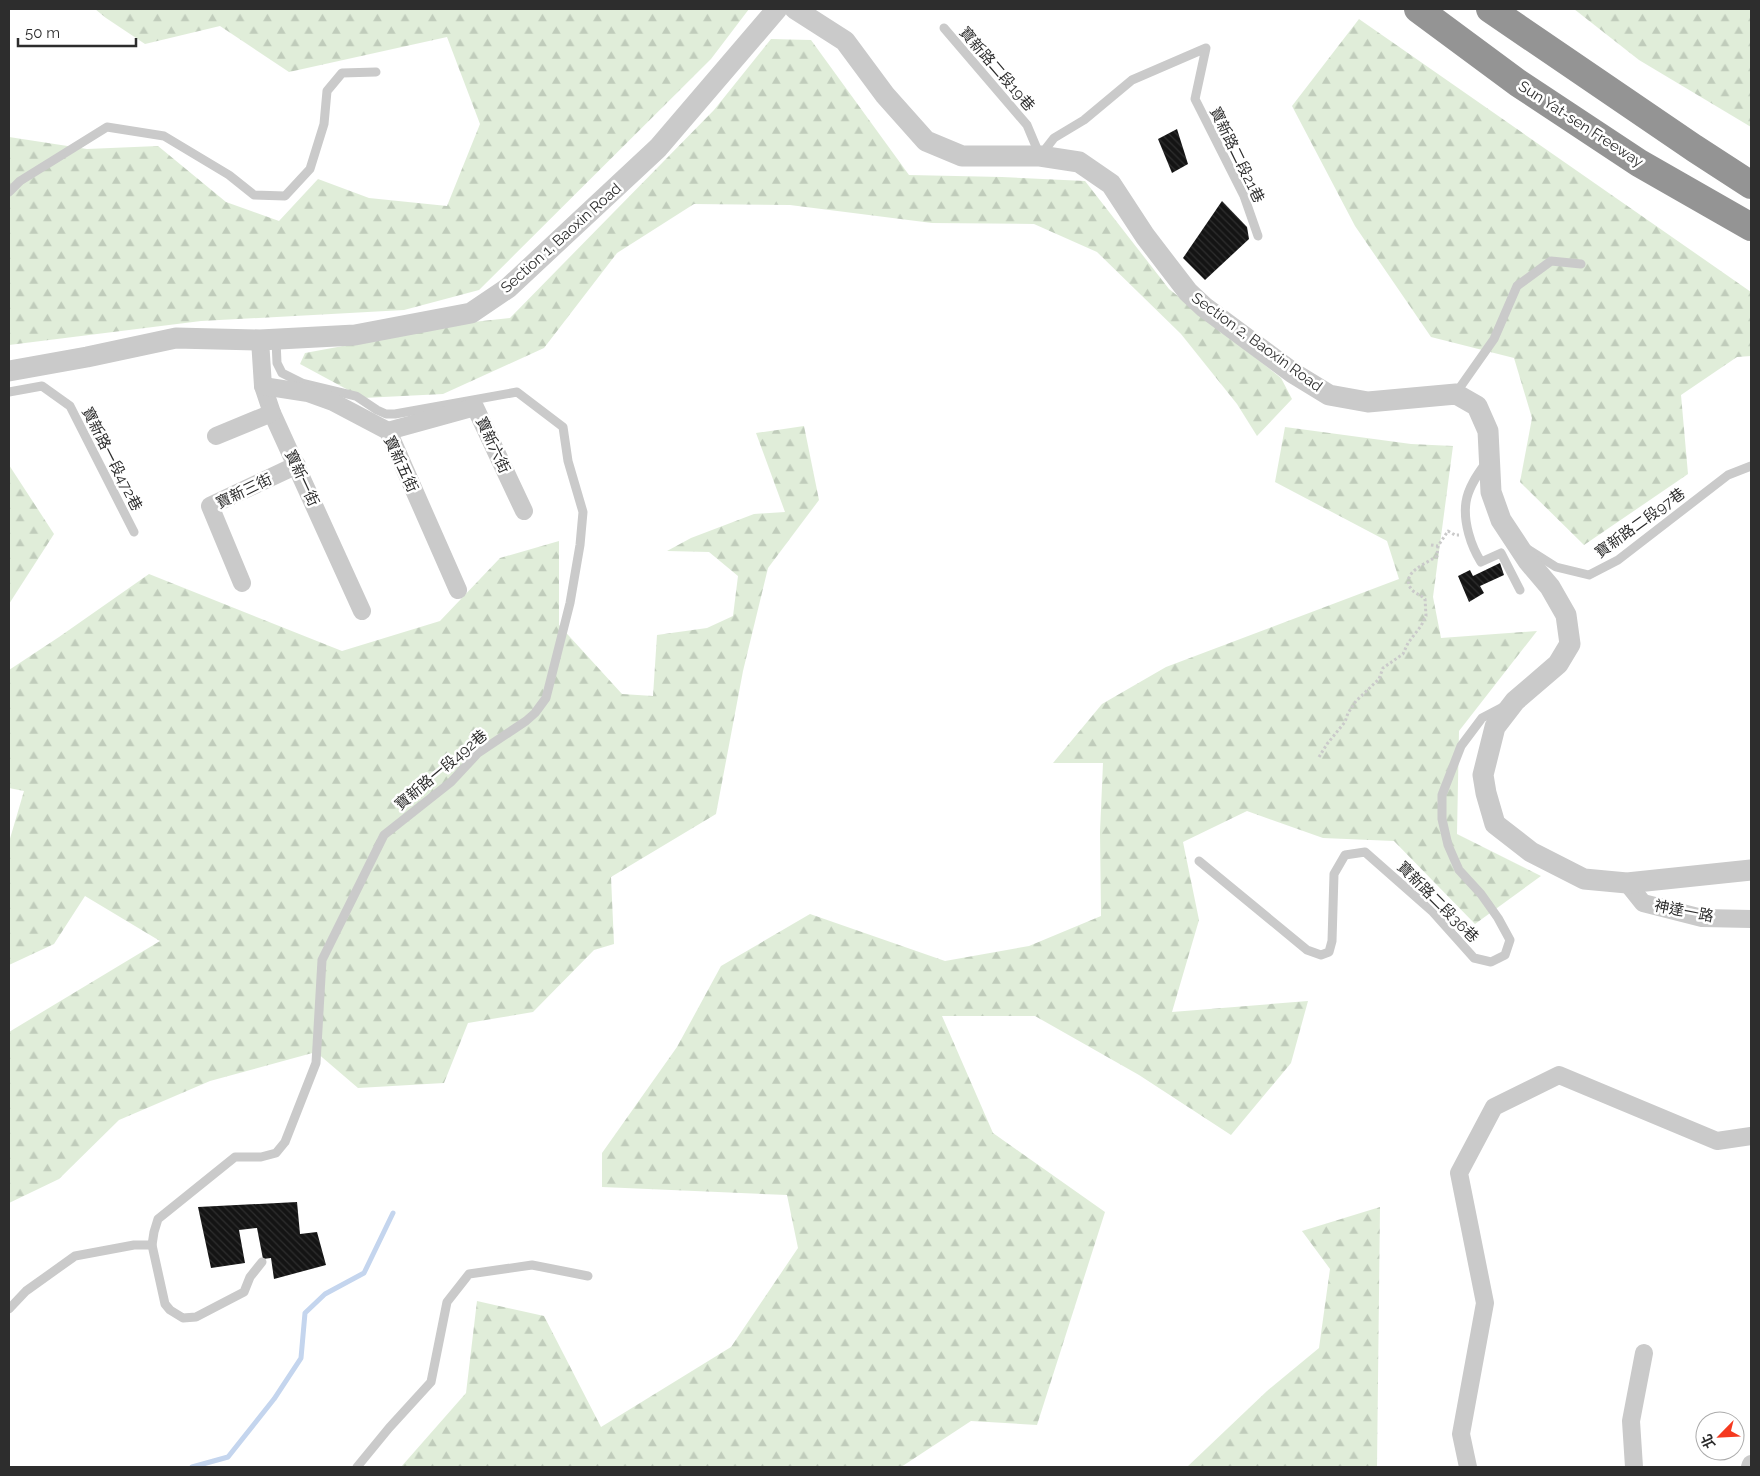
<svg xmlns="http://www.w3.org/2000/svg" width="1760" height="1476" font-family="Raleway,'Noto Sans TC',sans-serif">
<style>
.forest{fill:url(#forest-firs)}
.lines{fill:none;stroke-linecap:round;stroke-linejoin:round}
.stream{stroke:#c4d5ee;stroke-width:5}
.building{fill:url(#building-back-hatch)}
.path{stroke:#cacaca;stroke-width:3;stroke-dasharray:2.5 2.5;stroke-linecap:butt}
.service{stroke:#cacaca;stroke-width:9}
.minor{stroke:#cacaca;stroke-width:18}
.tertiary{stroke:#cacaca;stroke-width:21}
.motorway{stroke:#949494;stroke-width:28}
.labels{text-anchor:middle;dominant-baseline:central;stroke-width:5;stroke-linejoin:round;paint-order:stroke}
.street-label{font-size:15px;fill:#2d2d2d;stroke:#fff}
</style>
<defs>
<pattern id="forest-firs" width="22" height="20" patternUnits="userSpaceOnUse" patternTransform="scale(1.25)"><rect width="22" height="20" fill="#e0edd9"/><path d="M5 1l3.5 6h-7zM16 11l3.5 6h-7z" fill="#c0ccbb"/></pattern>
<pattern id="building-back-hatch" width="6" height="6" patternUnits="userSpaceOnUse" patternTransform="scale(1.25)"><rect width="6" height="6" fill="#141414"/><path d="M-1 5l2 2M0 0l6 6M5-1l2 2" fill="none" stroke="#2e2e2e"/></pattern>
</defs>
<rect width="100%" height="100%" fill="#fff"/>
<g class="forest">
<path d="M 95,9 L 749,9 L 711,59 L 479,290 L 404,310 L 201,321 L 9,345 L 9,137 L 87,149 L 158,146 L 226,202 L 279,221 L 318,179 L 369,198 L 447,206 L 480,124 L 447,37 L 289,72 L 220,26 L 145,44 L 106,18 Z"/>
<path d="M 1574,9 L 1751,9 L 1751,127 L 1639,60 Z"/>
<path d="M 1359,19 L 1751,292 L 1751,356 L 1737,357 L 1681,395 L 1688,474 L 1584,545 L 1520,482 L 1532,418 L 1514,358 L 1431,337 L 1355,226 L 1292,106 Z"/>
<path d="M 771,39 L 811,40 L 909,175 L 1002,177 L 1085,181 L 1169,289 L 1281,378 L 1292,399 L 1257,436 L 1237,404 L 1181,334 L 1097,252 L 1034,224 L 932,223 L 790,205 L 694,204 L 617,253 L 544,348 L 443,394 L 363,398 L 300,364 L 305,353 L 473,322 L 510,318 L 714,110 Z"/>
<path d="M 804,426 L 819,500 L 768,568 L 743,671 L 716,814 L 611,877 L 614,944 L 594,950 L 533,1012 L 468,1023 L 444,1083 L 358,1088 L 316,1052 L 210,1081 L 119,1120 L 59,1179 L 9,1203 L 9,1032 L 160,941 L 85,896 L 54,944 L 9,965 L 9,842 L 24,791 L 9,788 L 9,670 L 59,637 L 149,574 L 342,651 L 440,621 L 500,558 L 559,541 L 559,625 L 622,694 L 653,696 L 657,635 L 707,628 L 733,616 L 738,576 L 709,552 L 667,551 L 691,538 L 754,514 L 785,512 L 756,433 Z"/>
<path d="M 1285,427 L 1411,444 L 1453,446 L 1433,597 L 1441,638 L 1537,631 L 1459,731 L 1457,834 L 1541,876 L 1475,924 L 1394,841 L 1323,838 L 1247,811 L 1183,842 L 1199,920 L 1172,1012 L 1308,1001 L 1291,1063 L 1231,1135 L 1139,1075 L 1035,1016 L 942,1016 L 993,1133 L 1105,1212 L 1037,1425 L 971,1421 L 901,1467 L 401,1467 L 466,1393 L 477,1301 L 544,1316 L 601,1427 L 731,1347 L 798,1248 L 787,1195 L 602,1187 L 602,1153 L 677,1047 L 721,966 L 810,914 L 945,961 L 1029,946 L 1101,916 L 1100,832 L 1103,763 L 1053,763 L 1102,704 L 1166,667 L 1399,579 L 1387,541 L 1275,482 Z"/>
<path d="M 9,465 L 54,534 L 9,604 Z"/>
<path d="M 1380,1207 L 1377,1467 L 1187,1467 L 1267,1391 L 1319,1348 L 1330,1269 L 1302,1231 Z"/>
</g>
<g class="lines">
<path class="stream" d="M 192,1467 L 228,1457 L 274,1399 L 301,1358 L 305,1313 L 325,1294 L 364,1273 L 393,1213"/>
</g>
<g class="building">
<path d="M 1177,129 L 1188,164 L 1172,173 L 1158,139 Z"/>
<path d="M 1222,201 L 1247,227 L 1249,239 L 1205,280 L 1183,258 Z"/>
<path d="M 1500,563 L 1504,575 L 1480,586 L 1484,593 L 1469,602 L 1458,576 L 1470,570 L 1473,576 Z"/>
<path d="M 297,1202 L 300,1234 L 317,1232 L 326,1265 L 274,1279 L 271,1258 L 263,1259 L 257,1228 L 239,1230 L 245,1263 L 211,1268 L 198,1207 Z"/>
</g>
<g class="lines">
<g class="path">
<path d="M 1431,545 L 1438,546 L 1448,531 L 1455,535 L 1459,535"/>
<path d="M 1319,757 L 1327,744 L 1345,722 L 1348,713 L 1356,701 L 1379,679 L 1383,668 L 1403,654 L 1408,643 L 1421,626 L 1426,616 L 1425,599 C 1421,595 1416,594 1412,590 C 1398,573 1428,563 1437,556 L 1438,546"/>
</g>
<g class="service">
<path d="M 944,28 L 1027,125 L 1040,156"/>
<path d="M 1040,156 L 1054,138 L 1084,120 L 1132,80 L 1206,48 L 1195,99 L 1244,196 L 1258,236"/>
<path d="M 9,192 L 20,181 L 107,127 L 164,136 L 229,175 L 254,195 L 285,196 L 310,169 L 324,124 L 327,91 L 342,73 L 376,72"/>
<path d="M 9,392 L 42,386 L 70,406 L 134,532"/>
<path d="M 1456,393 L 1494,339 L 1517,286 L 1551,261 L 1581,264"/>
<path d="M 1485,464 C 1477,475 1468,488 1466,502 C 1463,522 1471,546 1481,562 L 1501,553 L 1520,590"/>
<path d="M 1526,548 L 1556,567 L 1589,575 L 1618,560 L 1728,475 L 1751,466"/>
<path d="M 1199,861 L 1307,950 L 1321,955 L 1329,952 L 1332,941 L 1334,874 L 1345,855 L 1365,852 L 1432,911 L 1474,958 L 1491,962 L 1505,955 L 1510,940 L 1498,918 L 1481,894 L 1459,870 L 1448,845 L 1442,819 L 1442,795 L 1461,746 L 1482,718 L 1503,707"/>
<path d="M 262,1262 L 250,1277 L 244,1292 L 196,1317 L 183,1318 L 170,1310 L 165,1304 L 152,1245 L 154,1232 L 158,1219 L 235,1157 L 261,1157 L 276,1153 L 285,1142 L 316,1063 L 322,960 L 384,835 L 451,782 L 478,753 L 526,721 L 535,713 L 546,698 L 570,603 L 580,545 L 583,512 L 568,461 L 563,427 L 517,392 L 395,414 L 386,414 L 377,410 L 356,396 L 302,383 L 282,373 L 277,363 L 276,340"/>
<path d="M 9,1309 L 26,1291 L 75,1256 L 134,1245 L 152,1245"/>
<path d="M 357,1467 L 389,1428 L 431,1382 L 447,1302 L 469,1274 L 532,1265 L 588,1276"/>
</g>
<g class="minor">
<path d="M 260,340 L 263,386 L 272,413 L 362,611"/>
<path d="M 263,386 L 308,393 L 333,402 L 388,431 L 458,590"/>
<path d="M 388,431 L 475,407 L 524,511"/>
<path d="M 216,436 L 272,413"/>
<path d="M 242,583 L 210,506 L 297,465"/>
<path d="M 1627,883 L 1643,903 L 1702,918 L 1751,919"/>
<path d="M 1468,1467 L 1461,1434 L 1485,1303 L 1459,1173 L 1494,1107 L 1559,1075 L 1717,1141 L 1751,1136"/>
<path d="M 1634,1467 L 1631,1421 L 1644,1353"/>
<path d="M 1750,1467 L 1751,1464"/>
</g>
<g class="tertiary">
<path d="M 795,9 L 845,41 L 885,95 L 926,141 L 962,156 L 1040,156 L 1079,162 L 1111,184 L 1145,236 L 1188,292 L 1204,307 L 1293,373 L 1329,395 L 1368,402 L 1456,394 L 1477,406 L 1488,431 L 1491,492 L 1501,520 L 1528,561 L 1550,587 L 1566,615 L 1570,644 L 1558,664 L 1515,701 L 1495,727 L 1483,775 L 1486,793 L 1495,824 L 1531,852 L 1584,879 L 1627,883 L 1751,870"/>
<path d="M 9,371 L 87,357 L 176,338 L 260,340 L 355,335 L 471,313 L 508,288 L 658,148 L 777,9"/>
</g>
<g class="motorway">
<path d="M 1418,9 L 1518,83 L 1639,163 L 1751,227"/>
<path d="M 1490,9 L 1694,148 L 1751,185"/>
</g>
</g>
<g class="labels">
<g class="street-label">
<text transform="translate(997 69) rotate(49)">寶新路二段19巷</text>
<text transform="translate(1581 124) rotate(33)">Sun Yat-sen Freeway</text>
<text transform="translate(1237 155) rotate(64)">寶新路二段21巷</text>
<text transform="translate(561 238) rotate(-42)">Section 1, Baoxin Road</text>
<text transform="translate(1257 342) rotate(36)">Section 2, Baoxin Road</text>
<text transform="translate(493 445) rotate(65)">寶新六街</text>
<text transform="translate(112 459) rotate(63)">寶新路一段472巷</text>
<text transform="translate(401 464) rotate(65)">寶新五街</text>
<text transform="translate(302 478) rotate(65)">寶新一街</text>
<text transform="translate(244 491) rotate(-26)">寶新三街</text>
<text transform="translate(1640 523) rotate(-36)">寶新路二段97巷</text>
<text transform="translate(441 770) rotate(-40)">寶新路一段492巷</text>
<text transform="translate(1438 902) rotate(45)">寶新路二段36巷</text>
<text transform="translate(1684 911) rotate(11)">神達一路</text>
</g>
</g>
<rect width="1760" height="1476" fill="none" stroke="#2d2d2d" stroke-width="20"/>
<g transform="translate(1720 1436) rotate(246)"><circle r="24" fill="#ffffff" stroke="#ababab"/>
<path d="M0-4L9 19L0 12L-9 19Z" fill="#f5391f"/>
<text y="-8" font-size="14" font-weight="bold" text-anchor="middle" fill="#2d2d2d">北</text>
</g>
<path d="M18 38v8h118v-8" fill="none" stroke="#2d2d2d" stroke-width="2.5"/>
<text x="25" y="38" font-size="15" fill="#2d2d2d" stroke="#ffffff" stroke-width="4" paint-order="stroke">50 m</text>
</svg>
